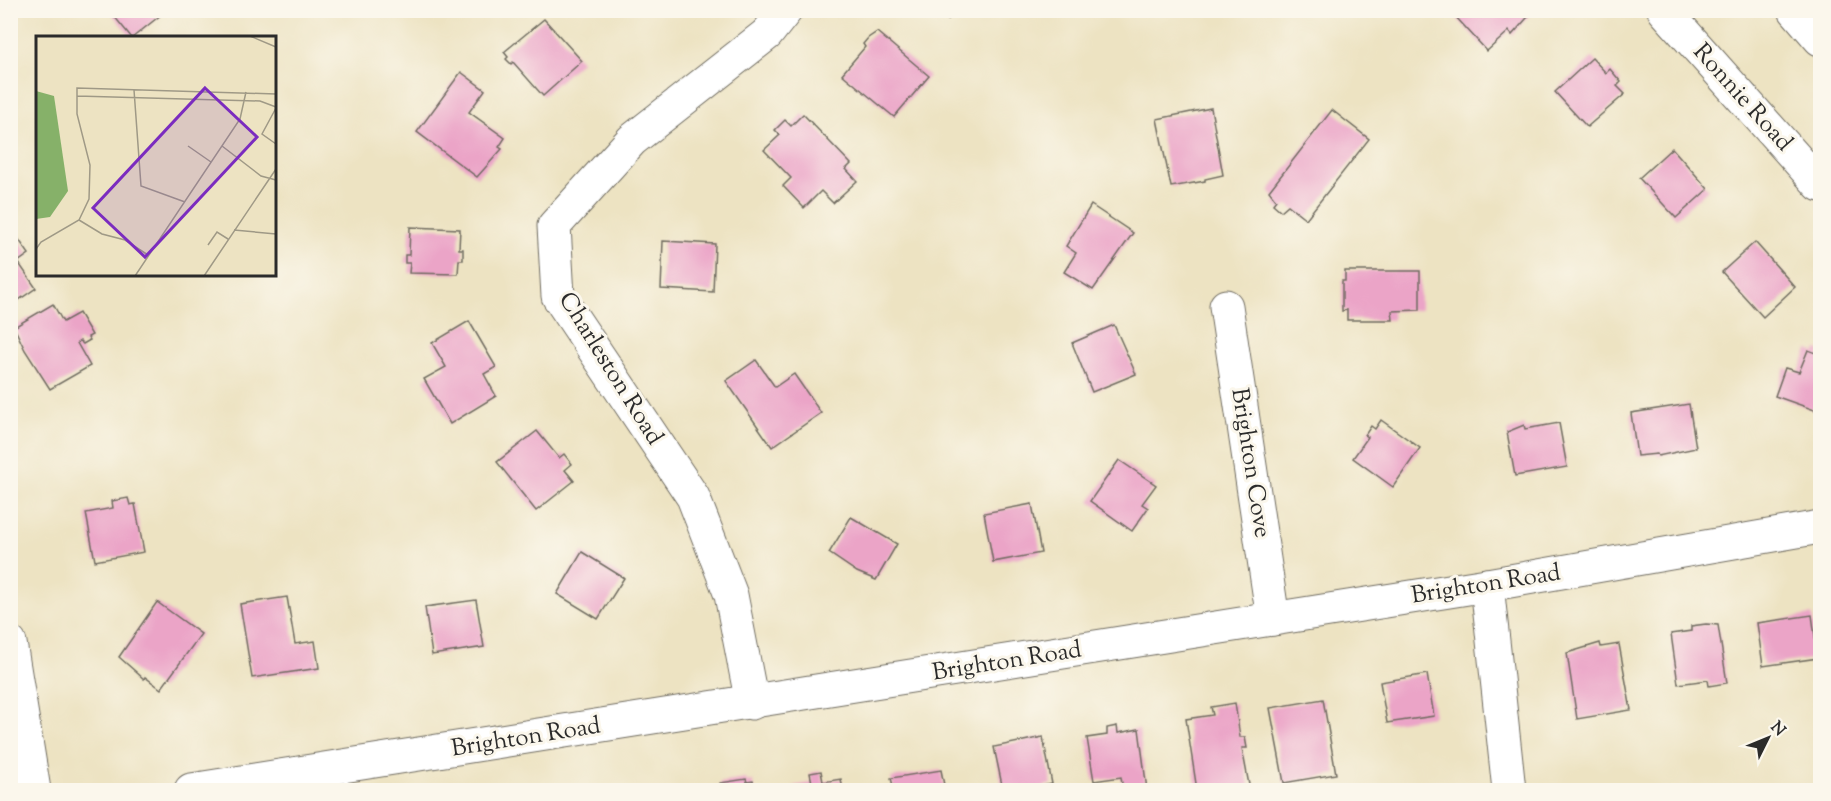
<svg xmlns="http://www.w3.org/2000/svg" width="1831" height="801" font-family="'Sorts Mill Goudy',serif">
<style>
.building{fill:#eba4c7}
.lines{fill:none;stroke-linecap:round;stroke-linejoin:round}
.minor-casing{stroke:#6f6b60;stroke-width:35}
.minor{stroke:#fff;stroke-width:33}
.labels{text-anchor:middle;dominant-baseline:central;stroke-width:6;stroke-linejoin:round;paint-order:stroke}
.street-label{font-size:24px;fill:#2b2b2b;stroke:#fbf7ec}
.inset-road{fill:none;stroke:#9f9986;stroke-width:1.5}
.view{fill:#7b2cbf;fill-opacity:0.15;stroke:#7b2cbf;stroke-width:3}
.inset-edge{fill:none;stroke:#2b2b2b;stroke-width:3}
</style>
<rect width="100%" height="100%" fill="#fbf7ec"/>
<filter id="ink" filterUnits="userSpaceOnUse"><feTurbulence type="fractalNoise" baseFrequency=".0167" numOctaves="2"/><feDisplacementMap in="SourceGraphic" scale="12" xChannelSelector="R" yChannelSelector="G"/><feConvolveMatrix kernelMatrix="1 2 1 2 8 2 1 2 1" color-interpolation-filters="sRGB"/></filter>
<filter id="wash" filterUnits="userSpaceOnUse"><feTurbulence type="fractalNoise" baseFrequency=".008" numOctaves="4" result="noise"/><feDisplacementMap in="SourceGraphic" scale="24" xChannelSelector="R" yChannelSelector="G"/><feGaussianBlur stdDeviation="1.35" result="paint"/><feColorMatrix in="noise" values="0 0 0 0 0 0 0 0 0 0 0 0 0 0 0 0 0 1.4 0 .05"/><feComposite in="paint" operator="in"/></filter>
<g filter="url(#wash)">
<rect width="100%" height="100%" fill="#ede3c2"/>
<g id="blocks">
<g class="building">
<path d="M 109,10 L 167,10 L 132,38 Z"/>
<path d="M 934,10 L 954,10 L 948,20 Z"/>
<path d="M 1462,10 L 1534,10 L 1512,35 L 1509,31 L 1487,51 L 1455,16 Z"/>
<path d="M 544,19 L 582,61 L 543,96 L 513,62 L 511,64 L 506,59 L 508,57 L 504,52 Z"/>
<path d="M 877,32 L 929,76 L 894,117 L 842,74 L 865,47 L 863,44 L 868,38 Z"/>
<path d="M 1592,58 L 1606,73 L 1610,69 L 1621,82 L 1617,86 L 1625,94 L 1587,127 L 1555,92 Z"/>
<path d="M 461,72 L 485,90 L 469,112 L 505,138 L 499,147 L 502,149 L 477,177 L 417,132 Z"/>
<path d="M 1211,108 L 1223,175 L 1205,179 L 1205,181 L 1171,187 L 1157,119 Z"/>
<path d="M 1332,110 L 1369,139 L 1306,219 L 1288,205 L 1281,211 L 1273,204 L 1276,200 L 1269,191 Z"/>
<path d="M 803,114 L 851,164 L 846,169 L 857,181 L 833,203 L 821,191 L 804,208 L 783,186 L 791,178 L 764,150 L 780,135 L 775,130 L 785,120 L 791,126 Z"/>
<path d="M 1672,148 L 1708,189 L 1676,218 L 1639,178 Z"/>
<path d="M 1091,205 L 1133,233 L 1093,290 L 1064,272 L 1076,253 L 1066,246 Z"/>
<path d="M 10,227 L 29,254 L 18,262 L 36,288 L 10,306 Z"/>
<path d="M 410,227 L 460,229 L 459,249 L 463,249 L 463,260 L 459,260 L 458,274 L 409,273 L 410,263 L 405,263 L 405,255 L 409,255 Z"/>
<path d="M 663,241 L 715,244 L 713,292 L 661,289 Z"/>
<path d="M 1755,242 L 1795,287 L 1763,317 L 1722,272 Z"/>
<path d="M 1345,271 L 1420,271 L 1420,310 L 1392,311 L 1393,320 L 1347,320 L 1347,310 L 1342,311 L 1342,281 L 1345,281 Z"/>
<path d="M 53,304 L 63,322 L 79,313 L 92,335 L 88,337 L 90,340 L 83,344 L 80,341 L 77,343 L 90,366 L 50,389 L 25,350 L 14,327 Z"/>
<path d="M 469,321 L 496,367 L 484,374 L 496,396 L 450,424 L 424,379 L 446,367 L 432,343 Z"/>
<path d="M 1114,325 L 1136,374 L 1092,392 L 1072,343 Z"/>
<path d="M 1808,350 L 1816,353 L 1817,350 L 1820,351 L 1820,412 L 1775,396 L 1785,368 L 1799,372 Z"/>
<path d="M 756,360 L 775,387 L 794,374 L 821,413 L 772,447 L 726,381 Z"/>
<path d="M 1689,404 L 1696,448 L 1658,456 L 1657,454 L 1637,456 L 1631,413 Z"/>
<path d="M 1381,420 L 1420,448 L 1393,487 L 1353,458 L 1368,437 L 1365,435 L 1371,426 L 1375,429 Z"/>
<path d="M 1559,423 L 1567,467 L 1515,476 L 1507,432 L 1524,425 L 1525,429 Z"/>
<path d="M 537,431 L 559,458 L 564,454 L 572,464 L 565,470 L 574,481 L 536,511 L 497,462 Z"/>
<path d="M 1119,460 L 1156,485 L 1142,504 L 1148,508 L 1132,531 L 1090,501 Z"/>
<path d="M 128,498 L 130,505 L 135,504 L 144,552 L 95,561 L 86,513 L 113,508 L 112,501 Z"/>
<path d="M 1032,504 L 1041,553 L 993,562 L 984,513 Z"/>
<path d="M 851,517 L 897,544 L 876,580 L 857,572 L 829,553 Z"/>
<path d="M 582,552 L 624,578 L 598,619 L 557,594 Z"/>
<path d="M 287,597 L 295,644 L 315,641 L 319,668 L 252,678 L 240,604 Z"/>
<path d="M 476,600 L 484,647 L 432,655 L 425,607 Z"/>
<path d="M 157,602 L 201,634 L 161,689 L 145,677 L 144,679 L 119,657 Z"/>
<path d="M 1812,615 L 1818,658 L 1763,666 L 1757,623 Z"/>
<path d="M 1706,624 L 1718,625 L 1727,683 L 1709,686 L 1708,680 L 1678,684 L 1671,634 L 1691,631 L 1691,626 Z"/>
<path d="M 1600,643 L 1601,647 L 1619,644 L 1631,710 L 1577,719 L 1567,653 Z"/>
<path d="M 1427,674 L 1434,716 L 1387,723 L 1380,682 Z"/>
<path d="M 1323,699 L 1336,774 L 1284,783 L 1270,708 Z"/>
<path d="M 1235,703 L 1240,737 L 1245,737 L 1247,748 L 1242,748 L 1250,790 L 1197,790 L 1186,719 L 1213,715 L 1211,707 Z"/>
<path d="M 1117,726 L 1118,733 L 1139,729 L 1147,790 L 1123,790 L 1121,777 L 1094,781 L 1087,738 L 1107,735 L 1107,728 Z"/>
<path d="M 1043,737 L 1052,784 L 1043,786 L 1042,790 L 1029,790 L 1028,788 L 1003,790 L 994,747 Z"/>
<path d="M 941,770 L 945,790 L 894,790 L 891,778 Z"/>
<path d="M 821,771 L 823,782 L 841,779 L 843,790 L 795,790 L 794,786 L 812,783 L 810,773 Z"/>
<path d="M 746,779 L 747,782 L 753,781 L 755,790 L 709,790 L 721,787 L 720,783 Z"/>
</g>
</g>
</g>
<g filter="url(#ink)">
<use href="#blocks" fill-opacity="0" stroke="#6f6b60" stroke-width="1.5"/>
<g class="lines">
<g class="minor-casing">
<g id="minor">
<path d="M 1664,10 L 1820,185"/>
<path d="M 1795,10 L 1820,39"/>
<path d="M 1226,306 L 1273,619"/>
<path d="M 1487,585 L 1509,790"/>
<path d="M 10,643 L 34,790"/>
<path d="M 752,703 L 731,595 L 693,497 L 558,296 L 554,226 L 632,140 L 767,34 L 786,10"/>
<path d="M 191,790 L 1487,585 L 1820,527"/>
</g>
</g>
<use href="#minor" class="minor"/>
</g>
</g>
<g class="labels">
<g class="street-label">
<text transform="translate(1742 98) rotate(48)">Ronnie Road</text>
<text transform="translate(610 369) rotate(58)">Charleston Road</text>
<text transform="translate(1250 463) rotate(81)">Brighton Cove</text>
<text transform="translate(1486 585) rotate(-9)">Brighton Road</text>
<text transform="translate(1007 662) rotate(-9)">Brighton Road</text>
<text transform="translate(526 738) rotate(-9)">Brighton Road</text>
</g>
</g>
<g transform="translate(36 36)">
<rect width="240" height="240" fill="#ede3c2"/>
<path d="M 0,55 L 18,60 L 32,155 L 14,181 L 0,183 Z" fill="#86b169"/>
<path class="inset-road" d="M 214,0 L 240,11M 98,54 L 105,150 L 149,166M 41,60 L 224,65 L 240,71M 240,72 L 226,98 L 240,108M 152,110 L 175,126M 186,110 L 225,140 L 240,144M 43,184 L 66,198 L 89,204 L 112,219M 198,194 L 240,198M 172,209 L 181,196 L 192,203M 0,213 L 5,206 L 43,184 L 53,163 L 54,129 L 41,78 L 41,52 L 240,58M 99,240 L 204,83 L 210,56M 168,240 L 240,133"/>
<path class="view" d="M 169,52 L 221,101 L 109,221 L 57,172 Z"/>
<rect width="240" height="240" class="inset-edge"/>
</g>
<rect width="1831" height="801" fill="none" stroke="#fbf7ec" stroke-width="36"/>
<g transform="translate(1768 738) rotate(47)" stroke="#fbf7ec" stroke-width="4.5" paint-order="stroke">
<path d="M0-4.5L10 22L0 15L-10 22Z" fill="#2b2b2b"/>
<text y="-9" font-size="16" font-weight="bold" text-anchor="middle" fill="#2b2b2b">N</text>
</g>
</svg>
